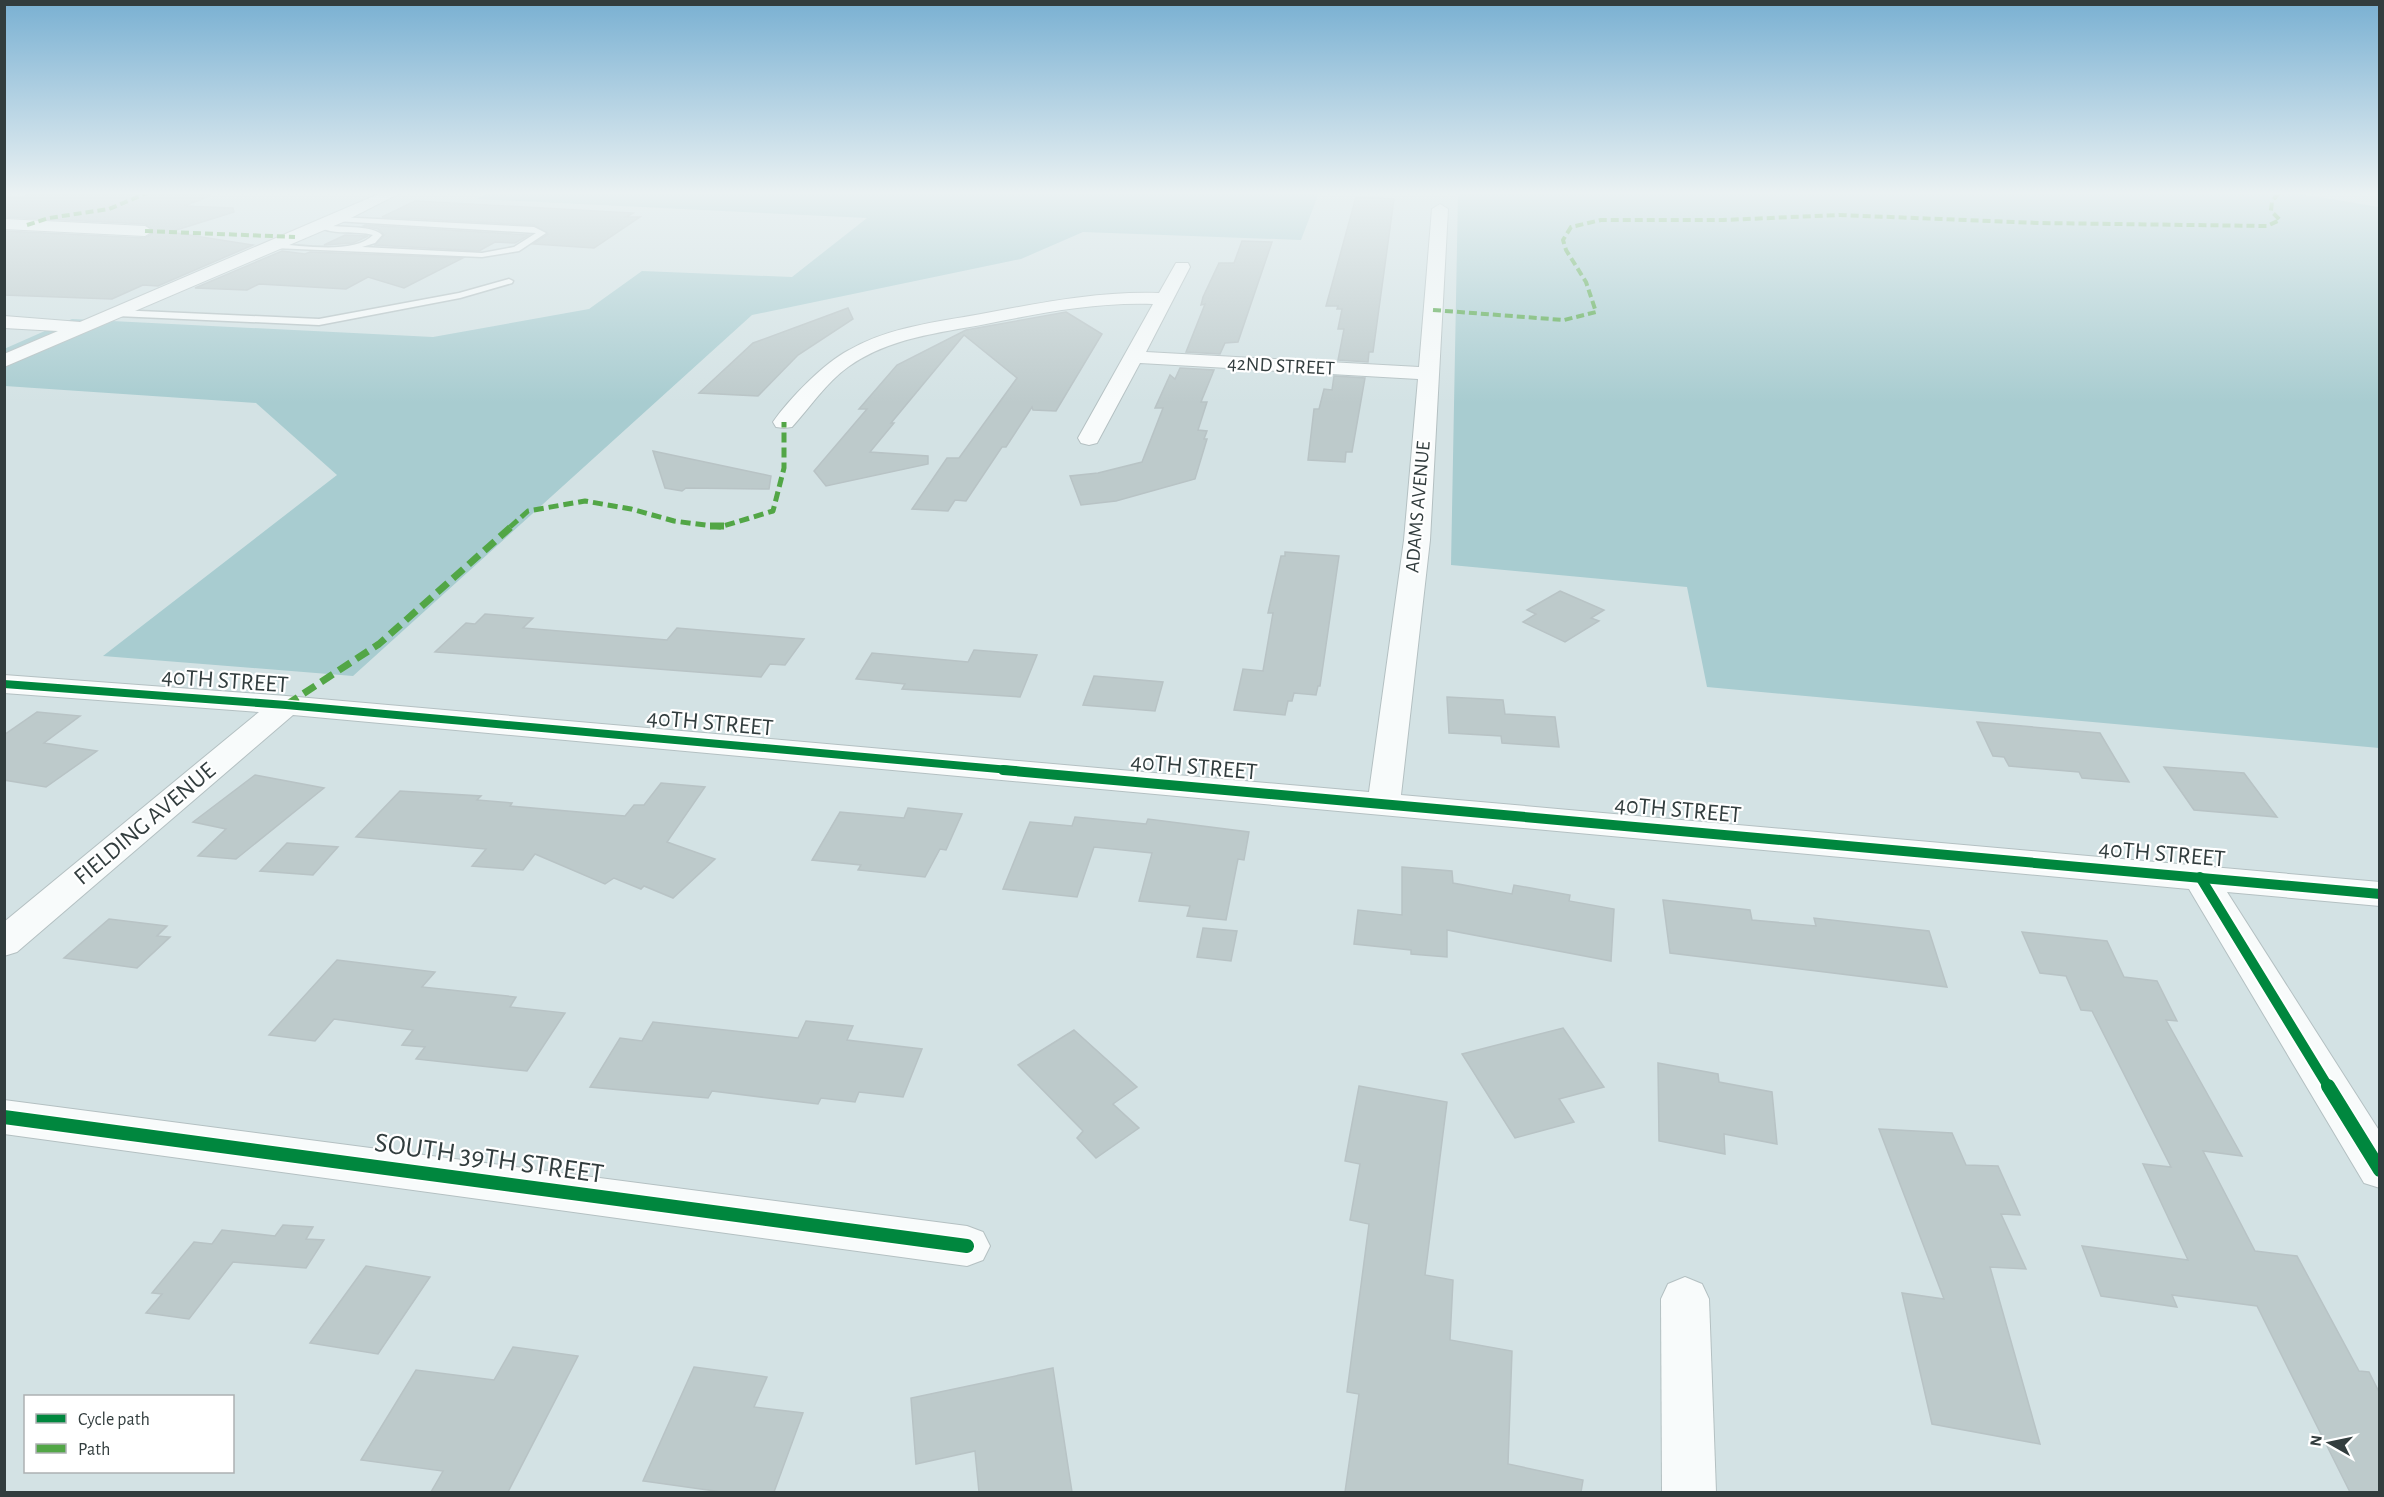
<svg xmlns="http://www.w3.org/2000/svg" width="2384" height="1497" font-family="'Alegreya Sans',sans-serif">
<style>
.green{fill:#a8ccd0}
.building{fill:#bdcacb;stroke:#b8c3c5;stroke-width:1.5}
.lines{fill:none;stroke-linecap:round;stroke-linejoin:round}
.service-casing{stroke:#b4c0c2;stroke-width:3}
.minor-casing{stroke:#b4c0c2;stroke-width:2}
.service{fill:#f8fbfb;fill-rule:evenodd}
.minor{fill:#f8fbfb;fill-rule:evenodd}
.quiet-far2{stroke:#52a646;stroke-width:4;stroke-dasharray:8 4;stroke-linecap:butt}
.quiet-far1{stroke:#52a646;stroke-width:5;stroke-dasharray:10 5;stroke-linecap:butt}
.quiet{stroke:#52a646;stroke-width:7;stroke-dasharray:14 7;stroke-linecap:butt}
.cycleway-far2-casing{stroke:#fff;stroke-width:11}
.cycleway-far1-casing{stroke:#fff;stroke-width:14}
.cycleway-casing{stroke:#fff;stroke-width:17}
.cycleway-far2{stroke:#00873e;stroke-width:8}
.cycleway-far1{stroke:#00873e;stroke-width:10}
.cycleway{stroke:#00873e;stroke-width:14}
.labels{text-anchor:middle;dominant-baseline:central;stroke-width:4.5;stroke-linejoin:round;paint-order:stroke}
.far-street-label{font-size:20px;fill:#323d3e;stroke:#fff}
.street-label{font-size:24px;fill:#323d3e;stroke:#fff}
.near-street-label{font-size:28px;fill:#323d3e;stroke:#fff}
</style>
<rect width="100%" height="100%" fill="#d3e2e4"/>
<g class="green">
<path d="M 488,193 L 1319,193 L 1301,240 L 1083,232 L 1021,259 L 752,315 L 353,676 L 103,656 L 337,475 L 256,403 L 5,386 L 4,349 L 72,319 L 433,337 L 589,309 L 642,271 L 792,277 L 867,218 L 476,199 Z"/>
<path d="M 1458,193 L 2295,193 L 2379,207 L 2379,748 L 1707,687 L 1687,587 L 1451,565 Z"/>
</g>
<g class="building">
<path d="M 28,193 L 210,193 L 210,196 L 184,206 L 233,208 L 234,212 L 170,232 L 253,245 L 158,286 L 143,285 L 112,299 L 4,295 L 4,231 L 145,238 L 155,232 L 145,224 L 4,217 L 4,196 L 25,197 Z"/>
<path d="M 1356,197 L 1394,199 L 1373,352 L 1369,352 L 1368,362 L 1338,360 L 1344,329 L 1338,329 L 1342,309 L 1337,309 L 1338,306 L 1326,306 Z"/>
<path d="M 415,201 L 633,213 L 626,217 L 640,217 L 594,248 L 533,244 L 548,234 L 534,225 L 382,217 Z"/>
<path d="M 365,225 L 529,235 L 515,243 L 495,242 L 479,251 L 375,245 L 384,235 L 378,229 L 363,226 Z"/>
<path d="M 345,235 L 368,236 L 353,243 L 324,245 Z"/>
<path d="M 1242,241 L 1272,242 L 1238,342 L 1225,343 L 1220,354 L 1186,352 L 1205,304 L 1201,305 L 1203,297 L 1219,263 L 1234,263 Z"/>
<path d="M 282,251 L 305,254 L 310,252 L 463,258 L 404,288 L 368,277 L 346,289 L 259,284 L 247,290 L 195,288 Z"/>
<path d="M 848,308 L 853,319 L 798,355 L 758,396 L 699,393 L 753,343 Z"/>
<path d="M 1066,312 L 1102,334 L 1056,411 L 1033,410 L 1032,407 L 1006,447 L 1002,447 L 966,501 L 955,500 L 948,511 L 912,509 L 947,458 L 959,458 L 1017,378 L 964,335 L 891,423 L 894,423 L 870,452 L 928,456 L 928,464 L 826,486 L 814,471 L 867,409 L 859,409 L 897,365 L 966,330 Z"/>
<path d="M 1180,368 L 1214,370 L 1201,402 L 1207,402 L 1198,430 L 1207,431 L 1204,439 L 1207,439 L 1195,479 L 1116,501 L 1081,505 L 1070,476 L 1098,473 L 1142,462 L 1163,408 L 1155,408 L 1170,375 L 1175,379 Z"/>
<path d="M 1334,376 L 1365,378 L 1352,452 L 1346,452 L 1345,462 L 1308,460 L 1314,409 L 1319,409 L 1324,389 L 1332,390 Z"/>
<path d="M 653,451 L 771,476 L 769,489 L 686,488 L 682,491 L 665,488 Z"/>
<path d="M 1285,552 L 1339,556 L 1320,686 L 1318,686 L 1316,695 L 1294,693 L 1292,701 L 1288,701 L 1285,715 L 1234,710 L 1243,669 L 1263,671 L 1273,613 L 1268,613 L 1281,556 L 1285,556 Z"/>
<path d="M 1560,591 L 1604,610 L 1591,618 L 1599,621 L 1565,642 L 1523,622 L 1536,614 L 1527,610 Z"/>
<path d="M 485,614 L 533,618 L 523,628 L 667,640 L 677,628 L 804,639 L 785,665 L 770,664 L 761,677 L 435,652 L 466,623 L 475,624 Z"/>
<path d="M 974,650 L 1037,655 L 1020,697 L 902,689 L 905,684 L 856,679 L 872,653 L 968,662 Z"/>
<path d="M 1094,676 L 1163,682 L 1155,711 L 1083,705 Z"/>
<path d="M 1447,697 L 1503,700 L 1505,714 L 1555,717 L 1559,747 L 1502,743 L 1501,736 L 1449,733 Z"/>
<path d="M 37,712 L 80,716 L 44,743 L 97,751 L 46,787 L 4,780 L 4,735 Z"/>
<path d="M 1977,722 L 2100,733 L 2129,782 L 2082,778 L 2079,772 L 2009,766 L 2004,757 L 1993,756 Z"/>
<path d="M 2164,767 L 2244,773 L 2277,817 L 2194,810 Z"/>
<path d="M 255,775 L 324,788 L 236,859 L 198,856 L 226,829 L 193,822 Z"/>
<path d="M 661,783 L 705,787 L 667,842 L 715,859 L 673,898 L 644,886 L 641,889 L 614,878 L 605,884 L 535,854 L 523,870 L 472,866 L 486,849 L 356,837 L 400,791 L 481,796 L 477,800 L 512,803 L 510,806 L 625,816 L 634,805 L 644,805 Z"/>
<path d="M 908,808 L 962,814 L 946,850 L 940,849 L 925,877 L 858,870 L 861,865 L 812,860 L 840,812 L 904,818 Z"/>
<path d="M 1075,817 L 1146,824 L 1148,819 L 1249,832 L 1244,860 L 1238,859 L 1226,920 L 1187,916 L 1190,906 L 1139,901 L 1152,853 L 1094,847 L 1077,897 L 1003,889 L 1030,822 L 1072,826 Z"/>
<path d="M 287,843 L 338,847 L 313,875 L 260,871 Z"/>
<path d="M 1402,867 L 1452,871 L 1453,883 L 1512,894 L 1514,885 L 1570,895 L 1569,901 L 1614,909 L 1611,961 L 1447,930 L 1447,957 L 1411,954 L 1411,950 L 1354,944 L 1358,910 L 1402,915 Z"/>
<path d="M 1663,900 L 1750,910 L 1752,920 L 1816,926 L 1814,918 L 1929,931 L 1947,987 L 1670,953 Z"/>
<path d="M 109,919 L 167,926 L 157,936 L 170,937 L 137,968 L 64,958 Z"/>
<path d="M 1203,928 L 1237,931 L 1231,961 L 1197,957 Z"/>
<path d="M 2022,932 L 2107,941 L 2124,977 L 2157,981 L 2177,1021 L 2166,1020 L 2242,1156 L 2203,1151 L 2255,1251 L 2297,1256 L 2359,1371 L 2369,1372 L 2379,1392 L 2379,1492 L 2350,1492 L 2257,1306 L 2172,1295 L 2177,1307 L 2101,1296 L 2082,1246 L 2188,1260 L 2143,1164 L 2171,1167 L 2092,1011 L 2081,1010 L 2066,976 L 2040,973 Z"/>
<path d="M 337,960 L 435,972 L 422,987 L 516,997 L 510,1007 L 565,1013 L 527,1071 L 416,1059 L 425,1047 L 402,1045 L 413,1030 L 334,1019 L 315,1041 L 269,1035 Z"/>
<path d="M 806,1021 L 853,1026 L 847,1040 L 922,1049 L 903,1097 L 859,1092 L 855,1102 L 821,1098 L 818,1104 L 712,1091 L 708,1098 L 590,1087 L 620,1038 L 642,1041 L 653,1022 L 798,1038 Z"/>
<path d="M 1563,1028 L 1604,1087 L 1559,1099 L 1574,1122 L 1515,1138 L 1462,1054 Z"/>
<path d="M 1074,1030 L 1137,1087 L 1113,1104 L 1139,1128 L 1096,1158 L 1077,1138 L 1083,1131 L 1018,1065 Z"/>
<path d="M 1658,1063 L 1718,1074 L 1719,1082 L 1772,1092 L 1777,1144 L 1724,1134 L 1725,1154 L 1659,1141 Z"/>
<path d="M 1359,1086 L 1447,1102 L 1425,1275 L 1453,1280 L 1450,1340 L 1512,1351 L 1508,1464 L 1583,1480 L 1581,1492 L 1345,1492 L 1359,1394 L 1347,1392 L 1369,1224 L 1350,1220 L 1360,1164 L 1345,1161 Z"/>
<path d="M 1879,1129 L 1952,1133 L 1966,1165 L 1998,1166 L 2020,1215 L 2001,1214 L 2026,1269 L 1990,1267 L 2040,1444 L 1932,1424 L 1902,1293 L 1944,1299 Z"/>
<path d="M 283,1225 L 313,1227 L 306,1239 L 324,1240 L 306,1268 L 233,1262 L 189,1319 L 146,1313 L 162,1294 L 152,1293 L 194,1242 L 212,1244 L 222,1230 L 275,1236 Z"/>
<path d="M 366,1266 L 430,1277 L 378,1354 L 310,1343 Z"/>
<path d="M 513,1347 L 578,1356 L 508,1492 L 431,1492 L 443,1471 L 361,1460 L 416,1370 L 494,1380 Z"/>
<path d="M 694,1367 L 767,1377 L 754,1407 L 803,1413 L 774,1492 L 722,1492 L 643,1481 Z"/>
<path d="M 1053,1368 L 1072,1492 L 979,1492 L 975,1451 L 916,1464 L 911,1398 Z"/>
</g>
<g class="lines">
<g class="service-casing">
<g id="service">
<path d="M 338,217 L 534,227 L 546,233 L 519,251 L 482,257 L 274,248 L 270,246 L 274,244 C 301,245 354,255 373,235 C 356,230 333,236 317,226 L 321,224 C 337,229 371,224 382,235 L 375,243 L 362,247 L 482,253 L 514,247 L 536,233 L 335,221 Z"/>
<path d="M 509,279 L 513,281 L 512,283 L 460,298 L 319,325 L 117,316 L 113,313 L 117,310 L 319,319 L 459,293 Z"/>
</g>
</g>
<g class="minor-casing">
<g id="minor">
<path d="M 381,193 L 400,193 L 343,222 L 4,367 L 4,354 L 58,331 L 4,328 L 4,316 L 80,322 Z"/>
<path d="M 1440,204 L 1448,209 L 1430,540 L 1401,795 L 2380,882 L 2380,906 L 2227,892 L 2380,1132 L 2380,1188 L 2364,1183 L 2189,889 L 293,715 L 17,952 L 4,956 L 4,922 L 259,712 L 4,693 L 4,675 L 286,696 L 1369,792 L 1404,540 L 1418,379 L 1140,363 L 1097,443 L 1089,445 L 1081,443 L 1078,438 L 1153,304 C 1096,302 1041,313 986,324 C 939,333 888,338 848,367 C 826,383 810,407 792,427 L 784,428 L 776,427 L 773,422 C 789,399 824,363 849,350 C 889,327 937,322 981,314 C 1040,303 1098,291 1159,293 L 1176,263 L 1188,263 L 1190,267 L 1146,352 L 1419,367 L 1432,209 Z"/>
<path d="M 4,219 L 145,226 L 153,231 L 145,236 L 4,229 Z"/>
<path d="M 4,1100 L 967,1226 L 983,1232 L 990,1246 L 983,1260 L 967,1266 L 4,1134 Z"/>
<path d="M 1685,1277 L 1702,1284 L 1709,1299 L 1716,1492 L 1662,1492 L 1661,1299 L 1668,1284 Z"/>
</g>
</g>
<use href="#service" class="service"/>
<use href="#minor" class="minor"/>
<g class="quiet-far2">
<path d="M 27,225 L 49,218 L 109,209 L 147,193"/>
<path d="M 145,231 L 295,237"/>
<path d="M 1433,310 L 1564,320 L 1596,312 L 1586,282 L 1566,250 L 1563,240 L 1571,227 L 1601,220 L 1723,220 L 1840,215 L 2040,223 L 2267,226 L 2280,220 L 2271,211 L 2272,201 L 2279,193"/>
</g>
<path class="quiet-far1" d="M 510,527 L 528,511 L 585,501 L 631,509 L 674,521 L 720,527 L 773,511 L 784,468 L 784,422"/>
<g class="quiet">
<path d="M 710,526 L 724,526"/>
<path d="M 286,705 L 379,644 L 512,526"/>
</g>
<g class="cycleway-far2-casing">
<path id="cycleway-far2" d="M 4,684 L 286,705 L 1020,771"/>
</g>
<g class="cycleway-far1-casing">
<g id="cycleway-far1">
<path d="M 1003,770 L 2380,894"/>
<path d="M 2200,877 L 2329,1088"/>
</g>
</g>
<g class="cycleway-casing">
<g id="cycleway">
<path d="M 2328,1086 L 2380,1170"/>
<path d="M 4,1117 L 967,1246"/>
</g>
</g>
<use href="#cycleway-far2" class="cycleway-far2"/>
<use href="#cycleway-far1" class="cycleway-far1"/>
<use href="#cycleway" class="cycleway"/>
</g>
<linearGradient id="sky" x2="0" y2="1"><stop stop-color="#79b0d2"/><stop offset="0.48" stop-color="#ebf2f3"/><stop offset="1" stop-color="#ebf2f3" stop-opacity="0"/></linearGradient>
<rect width="2384" height="403" fill="url(#sky)"/>
<g class="labels">
<g class="far-street-label">
<text transform="translate(1281 366) rotate(3)">42ND STREET</text>
<text transform="translate(1418 507) rotate(-85)">ADAMS AVENUE</text>
</g>
<g class="street-label">
<text transform="translate(225 681) rotate(4)">40TH STREET</text>
<text transform="translate(710 723) rotate(5)">40TH STREET</text>
<text transform="translate(1194 767) rotate(5)">40TH STREET</text>
<text transform="translate(1678 810) rotate(5)">40TH STREET</text>
<text transform="translate(145 824) rotate(-40)">FIELDING AVENUE</text>
<text transform="translate(2162 854) rotate(5)">40TH STREET</text>
</g>
<g class="near-street-label">
<text transform="translate(489 1159) rotate(8)">SOUTH 39TH STREET</text>
</g>
</g>
<rect width="2384" height="1497" fill="none" stroke="#323d3e" stroke-width="12"/>
<rect x="24" y="1395" width="210" height="78" fill="#ffffff" stroke="#adb1b2" stroke-width="1.5"/>
<rect x="36" y="1414" width="30" height="9" fill="#00873e" stroke="#adb1b2" stroke-width="1.5"/>
<text x="78" y="1425" font-size="18" fill="#323d3e">Cycle path</text>
<rect x="36" y="1444" width="30" height="9" fill="#52a646" stroke="#adb1b2" stroke-width="1.5"/>
<text x="78" y="1455" font-size="18" fill="#323d3e">Path</text>
<g transform="translate(2330 1443) rotate(279)" stroke="#ffffff" stroke-width="4.5" paint-order="stroke">
<path d="M0-4.5L10 22L0 15L-10 22Z" fill="#323d3e"/>
<text y="-9" font-size="16" font-weight="bold" text-anchor="middle" fill="#323d3e">N</text>
</g>
</svg>
